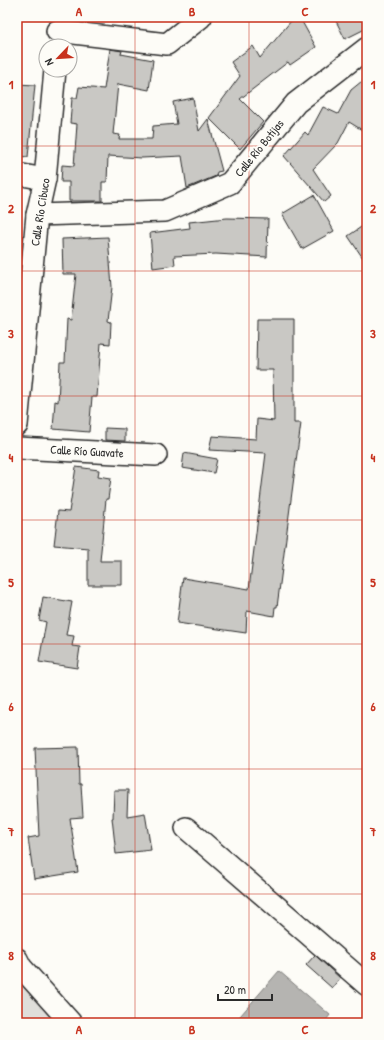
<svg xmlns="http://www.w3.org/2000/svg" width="384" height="1040" font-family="'Patrick Hand',sans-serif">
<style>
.green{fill:#dfdeda;stroke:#858482}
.water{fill:#b5b4b1;stroke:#7e7d7b}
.building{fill:#c9c8c4;stroke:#2b2b2b}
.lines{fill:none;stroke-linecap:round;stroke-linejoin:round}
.street-casing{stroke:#2b2b2b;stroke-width:24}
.street{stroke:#fdfcf7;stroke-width:21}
.grid{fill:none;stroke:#c8321e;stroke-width:1;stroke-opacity:0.55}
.labels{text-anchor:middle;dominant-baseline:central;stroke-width:4;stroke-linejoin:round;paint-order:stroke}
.street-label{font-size:12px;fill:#2b2b2b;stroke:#fdfcf7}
.neatline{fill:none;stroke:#c8321e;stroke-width:1.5}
.grid-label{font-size:13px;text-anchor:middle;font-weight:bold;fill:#c8321e}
</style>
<rect width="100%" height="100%" fill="#fdfcf7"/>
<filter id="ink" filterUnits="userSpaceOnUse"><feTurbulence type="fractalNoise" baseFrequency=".025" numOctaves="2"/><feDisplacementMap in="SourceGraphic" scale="8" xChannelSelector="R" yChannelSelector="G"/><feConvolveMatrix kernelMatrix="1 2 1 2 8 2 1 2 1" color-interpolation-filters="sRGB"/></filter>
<g filter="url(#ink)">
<path class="green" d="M 17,973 L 71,1023 L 17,1023 Z"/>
<path class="water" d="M 279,971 L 330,1015 L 324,1023 L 234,1023 Z"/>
<g class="building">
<path d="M 334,17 L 367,17 L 367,28 L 345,39 Z"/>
<path d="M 300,18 L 316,47 L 290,65 L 288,62 L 240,99 L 263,122 L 240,149 L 209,118 L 240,76 L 231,62 L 253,46 L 260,58 L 291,21 Z"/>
<path d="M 110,49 L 122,51 L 121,54 L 153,60 L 149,90 L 118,84 L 113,134 L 120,135 L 119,139 L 152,139 L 153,126 L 177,124 L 173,102 L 193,98 L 199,131 L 208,119 L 222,171 L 217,172 L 216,176 L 187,188 L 182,156 L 142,158 L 108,156 L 107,182 L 102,182 L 102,201 L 69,201 L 69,182 L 61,182 L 62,165 L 74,166 L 77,124 L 70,123 L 72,98 L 77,98 L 79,87 L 104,89 Z"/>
<path d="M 367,77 L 367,133 L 349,122 L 338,143 L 313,169 L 331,196 L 324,202 L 284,156 L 305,132 L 308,135 L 323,107 L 338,114 L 351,90 Z"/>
<path d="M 17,84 L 35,85 L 28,157 L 17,156 Z"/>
<path d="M 314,195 L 334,231 L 302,249 L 282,214 Z"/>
<path d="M 227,218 L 268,219 L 267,257 L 216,254 L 174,256 L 175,265 L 153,268 L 150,233 L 190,228 L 189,222 Z"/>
<path d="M 367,223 L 367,264 L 348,236 Z"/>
<path d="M 108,237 L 112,287 L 108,321 L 111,322 L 110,344 L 101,343 L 97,397 L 92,397 L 89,432 L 53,429 L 55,401 L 58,402 L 60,362 L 65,362 L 67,319 L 71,320 L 76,274 L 63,274 L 62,239 Z"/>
<path d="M 257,319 L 294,319 L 294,423 L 301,423 L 277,607 L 275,607 L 274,616 L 247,611 L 246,633 L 177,623 L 183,578 L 249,589 L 266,453 L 209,450 L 212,436 L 256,439 L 257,419 L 274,421 L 273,370 L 256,370 Z"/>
<path d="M 105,428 L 125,429 L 125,441 L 105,440 Z"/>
<path d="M 184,453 L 217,459 L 214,473 L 182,468 Z"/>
<path d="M 76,467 L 99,470 L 98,476 L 111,478 L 108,499 L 106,499 L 100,561 L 122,561 L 122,585 L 88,585 L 88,548 L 54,545 L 58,511 L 69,512 Z"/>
<path d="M 43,597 L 72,602 L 66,635 L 74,636 L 72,646 L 80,647 L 77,668 L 39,662 L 46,622 L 39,620 Z"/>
<path d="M 78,747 L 79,784 L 81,784 L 83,817 L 70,818 L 78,872 L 34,879 L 28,838 L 39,836 L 35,748 Z"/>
<path d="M 114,790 L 128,790 L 127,816 L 145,813 L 151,850 L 116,854 L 112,818 L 113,818 Z"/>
<path d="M 315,955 L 340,978 L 332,988 L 306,965 Z"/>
</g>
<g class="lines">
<g class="street-casing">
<g id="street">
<path d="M 57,31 L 167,44 L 201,17"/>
<path d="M 17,174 L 45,179"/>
<path d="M 37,215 L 165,211 L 230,183 L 296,103 L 367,48"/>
<path d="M 17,425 L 37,215 L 45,179 L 55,70"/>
<path d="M 17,448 L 156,455"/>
<path d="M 186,828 L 367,985"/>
<path d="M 17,959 L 21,967 L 71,1023"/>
</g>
</g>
<use href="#street" class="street"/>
</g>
</g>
<path class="grid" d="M 135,17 L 135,1023M 249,17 L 249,1023M 17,146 L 367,146M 17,271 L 367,271M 17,396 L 367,396M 17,520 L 367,520M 17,644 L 367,644M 17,769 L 367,769M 17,894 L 367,894"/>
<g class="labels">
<g class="street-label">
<text transform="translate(259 148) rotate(-51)">Calle Río Botijas</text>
<text transform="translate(40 212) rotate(-81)">Calle Río Cibuco</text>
<text transform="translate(87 451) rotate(3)">Calle Río Guavate</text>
</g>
</g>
<rect width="384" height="1040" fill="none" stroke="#fdfcf7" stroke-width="44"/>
<g transform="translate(58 58) rotate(245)"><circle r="19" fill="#fdfcf7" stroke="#a9a8a5"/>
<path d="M0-3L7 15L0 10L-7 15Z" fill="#c8321e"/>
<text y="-6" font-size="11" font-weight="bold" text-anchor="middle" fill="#2b2b2b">N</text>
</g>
<path d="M218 994v6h54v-6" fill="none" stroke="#2b2b2b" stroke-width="2"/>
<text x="224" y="994" font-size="12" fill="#2b2b2b" stroke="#fdfcf7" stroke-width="3" paint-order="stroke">20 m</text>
<rect x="22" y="22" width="340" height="996" class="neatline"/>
<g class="grid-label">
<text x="79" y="16">A</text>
<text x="192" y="16">B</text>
<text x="305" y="16">C</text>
<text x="11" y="89">1</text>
<text x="373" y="89">1</text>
<text x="11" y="213">2</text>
<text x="373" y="213">2</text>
<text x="11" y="338">3</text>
<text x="373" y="338">3</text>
<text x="11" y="462">4</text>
<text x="373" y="462">4</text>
<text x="11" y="587">5</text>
<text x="373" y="587">5</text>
<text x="11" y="711">6</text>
<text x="373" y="711">6</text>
<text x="11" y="836">7</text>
<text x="373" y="836">7</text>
<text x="11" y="960">8</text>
<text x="373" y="960">8</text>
<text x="79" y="1034">A</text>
<text x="192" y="1034">B</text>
<text x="305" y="1034">C</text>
</g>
</svg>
